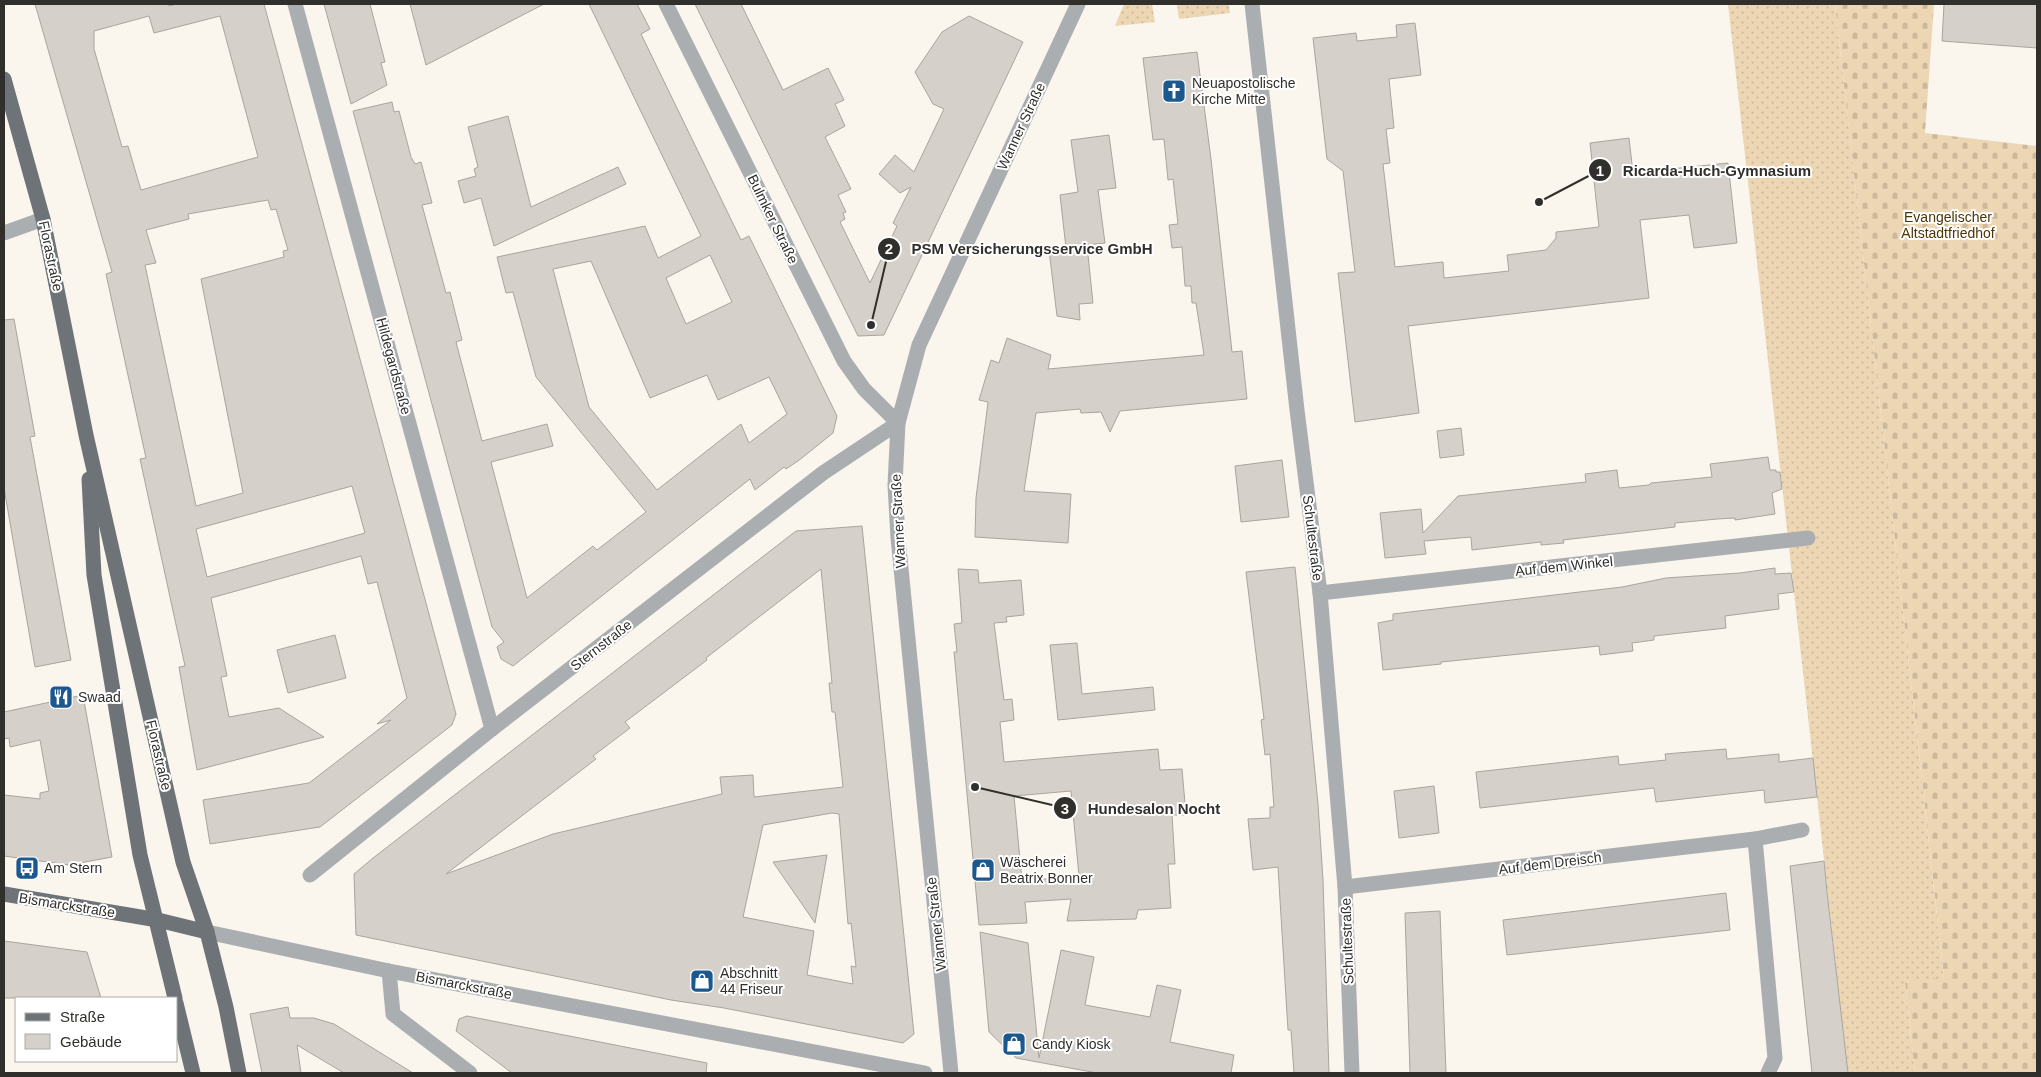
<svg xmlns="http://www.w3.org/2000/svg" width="2041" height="1077" font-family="Arial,sans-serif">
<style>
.grass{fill:url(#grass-dots)}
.cemetery{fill:url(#cemetery-stones)}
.building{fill:#d5d0c9;stroke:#a9a49d;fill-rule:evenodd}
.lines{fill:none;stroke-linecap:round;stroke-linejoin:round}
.minor{stroke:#abaeb1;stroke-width:15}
.major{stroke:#6e7378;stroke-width:15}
.labels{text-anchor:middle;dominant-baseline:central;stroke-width:4;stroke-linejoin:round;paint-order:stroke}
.poi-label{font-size:14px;fill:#312f2c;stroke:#fff;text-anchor:start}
.street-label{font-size:14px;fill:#312f2c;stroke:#fff}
.park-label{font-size:14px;fill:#4e3502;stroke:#fff}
.leader{fill:none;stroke:#312f2c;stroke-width:2}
.callout-dot{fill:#312f2c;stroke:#fff;stroke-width:2}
.mark-label{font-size:15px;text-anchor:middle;font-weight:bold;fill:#fff}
.callout-label{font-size:15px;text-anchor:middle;font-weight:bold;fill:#312f2c;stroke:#fff;stroke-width:4;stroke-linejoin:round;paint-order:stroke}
</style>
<defs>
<pattern id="grass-dots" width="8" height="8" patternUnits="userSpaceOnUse" patternTransform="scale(1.25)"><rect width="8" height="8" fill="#edd6b3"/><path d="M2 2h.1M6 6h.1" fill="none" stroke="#ccb89a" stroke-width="1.8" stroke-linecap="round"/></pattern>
<pattern id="cemetery-stones" width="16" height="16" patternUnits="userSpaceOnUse" patternTransform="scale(1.25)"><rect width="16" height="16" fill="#edd6b3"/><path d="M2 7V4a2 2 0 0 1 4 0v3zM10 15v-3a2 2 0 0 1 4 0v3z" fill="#ccb89a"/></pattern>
</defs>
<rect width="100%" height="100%" fill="#faf5ed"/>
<g class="grass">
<path d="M 1124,4 L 1152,4 L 1155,22 L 1115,26 Z"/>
<path d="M 1177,4 L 1229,4 L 1230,13 L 1179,19 Z"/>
<path d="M 1728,4 L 1835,4 L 1944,978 L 1905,982 L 1915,1073 L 1848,1073 Z"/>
</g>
<path class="cemetery" d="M 1835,4 L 1934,4 L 1925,133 L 2037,146 L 2037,1073 L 1915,1073 L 1905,982 L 1944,977 Z"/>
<g class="building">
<path d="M 35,4 L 169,4 L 169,6 L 177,4 L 264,4 L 456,714 L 452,725 L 320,827 L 210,844 L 203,800 L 309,783 L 391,720 L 377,724 L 407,698 L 377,582 L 368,584 L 361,556 L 211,598 L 227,676 L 221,677 L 229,717 L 279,708 L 324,737 L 197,770 L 179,667 L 185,666 L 140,459 L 146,458 L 106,274 L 112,272 ZM 149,16 L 154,33 L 220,16 L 258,157 L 141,190 L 128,146 L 122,147 L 94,49 L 94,31 ZM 268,200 L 271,210 L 276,209 L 288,250 L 283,251 L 284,257 L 201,279 L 243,493 L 196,506 L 145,265 L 156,263 L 146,230 L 189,219 L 188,214 ZM 352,486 L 365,533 L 207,577 L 196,529 Z"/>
<path d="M 324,4 L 370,4 L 385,62 L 381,63 L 387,85 L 351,104 Z"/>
<path d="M 410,4 L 544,4 L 426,65 Z"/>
<path d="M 589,4 L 637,4 L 650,29 L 641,34 L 741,240 L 749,236 L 837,416 L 833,433 L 798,461 L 786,469 L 784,467 L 755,490 L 750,479 L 513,666 L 501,659 L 497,647 L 504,642 L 492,627 L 353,111 L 392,102 L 394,112 L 399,111 L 411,157 L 415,164 L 421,162 L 432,203 L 422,205 L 446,293 L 450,292 L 462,340 L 456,342 L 482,441 L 547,424 L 553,446 L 491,462 L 527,598 L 593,546 L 597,550 L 646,512 L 536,377 L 513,292 L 506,293 L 497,257 L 645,226 L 658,258 L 701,236 ZM 710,255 L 732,302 L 686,324 L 666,278 ZM 591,261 L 650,398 L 707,375 L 718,400 L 769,377 L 787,414 L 749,443 L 741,424 L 657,490 L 589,407 L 553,269 Z"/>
<path d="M 695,4 L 741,4 L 783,90 L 828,68 L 844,100 L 835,104 L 845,126 L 825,137 L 851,189 L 838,195 L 846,212 L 843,213 L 845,219 L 840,222 L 870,283 L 897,226 L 893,223 L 911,187 L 900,193 L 879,174 L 895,155 L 914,172 L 944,109 L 933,104 L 915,72 L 942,32 L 969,16 L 1023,42 L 884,335 L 858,336 Z"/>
<path d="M 1944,4 L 2037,4 L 2037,48 L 1942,41 Z"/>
<path d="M 1415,23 L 1421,75 L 1389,79 L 1394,128 L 1386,129 L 1390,163 L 1383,164 L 1395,267 L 1443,262 L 1444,278 L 1509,271 L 1507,255 L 1546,250 L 1556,238 L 1556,232 L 1599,227 L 1590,143 L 1629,138 L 1633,173 L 1728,163 L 1737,243 L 1694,248 L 1689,215 L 1640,220 L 1649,298 L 1408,326 L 1419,413 L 1355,422 L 1338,273 L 1355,272 L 1343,171 L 1327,159 L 1313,38 L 1356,33 L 1357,41 L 1397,37 L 1396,25 Z"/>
<path d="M 1197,52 L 1211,159 L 1232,352 L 1242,351 L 1247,399 L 1120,411 L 1110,432 L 1101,412 L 1081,413 L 1080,409 L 1036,413 L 1024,491 L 1071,494 L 1068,543 L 975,537 L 976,498 L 988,402 L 979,400 L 991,360 L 999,363 L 1007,338 L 1051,355 L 1048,369 L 1204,355 L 1196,303 L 1192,303 L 1191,286 L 1185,286 L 1182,247 L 1172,248 L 1169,225 L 1178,224 L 1173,179 L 1168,180 L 1164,139 L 1153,140 L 1143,58 Z"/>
<path d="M 508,116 L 531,207 L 618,167 L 626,184 L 494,246 L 481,198 L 464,203 L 458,181 L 476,176 L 474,169 L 478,167 L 468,127 Z"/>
<path d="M 1109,135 L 1116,188 L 1098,190 L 1105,243 L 1087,245 L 1093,303 L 1079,304 L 1080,320 L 1057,316 L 1049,250 L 1066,248 L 1060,195 L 1078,192 L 1071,140 Z"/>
<path d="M 14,319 L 35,436 L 30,437 L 71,660 L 35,667 L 4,488 L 4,320 Z"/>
<path d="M 1461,428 L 1464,455 L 1440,458 L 1437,431 Z"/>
<path d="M 1768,457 L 1770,470 L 1776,470 L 1776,472 L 1780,472 L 1782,489 L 1772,493 L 1775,514 L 1735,520 L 1735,518 L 1717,519 L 1675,523 L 1675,527 L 1563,540 L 1564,543 L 1541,545 L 1541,542 L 1472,550 L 1471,537 L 1424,541 L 1426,554 L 1385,558 L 1380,513 L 1421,509 L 1423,533 L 1458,496 L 1586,482 L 1585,474 L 1617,470 L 1619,488 L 1649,485 L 1651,483 L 1712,477 L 1710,464 Z"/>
<path d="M 1282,460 L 1289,517 L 1241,522 L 1235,466 Z"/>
<path d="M 862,526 L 914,1034 L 903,1043 L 724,1008 L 671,1000 L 356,935 L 354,874 L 373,858 L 796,531 ZM 821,569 L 832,683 L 829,683 L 832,712 L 835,712 L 843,787 L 754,797 L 753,775 L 720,777 L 722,794 L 553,834 L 446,874 L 596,759 L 593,756 L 630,728 L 625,722 L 707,660 L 706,658 ZM 832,813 L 839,814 L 848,924 L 851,923 L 856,967 L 851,966 L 853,984 L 807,975 L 814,931 L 743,917 L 763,825 Z"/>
<path d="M 1295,567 L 1318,804 L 1323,880 L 1329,1073 L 1294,1073 L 1291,1030 L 1288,1030 L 1278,867 L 1253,870 L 1248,819 L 1270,818 L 1270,807 L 1274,807 L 1270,754 L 1265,755 L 1261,720 L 1264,719 L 1246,572 Z"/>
<path d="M 1775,568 L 1775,574 L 1791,573 L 1794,592 L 1778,594 L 1779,609 L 1725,616 L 1726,628 L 1654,636 L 1654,640 L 1632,643 L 1633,651 L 1600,655 L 1599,646 L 1441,662 L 1441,664 L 1383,670 L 1378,623 L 1393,620 L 1393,614 L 1622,587 L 1666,578 L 1740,573 Z"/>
<path d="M 958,569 L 978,570 L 979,583 L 1021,580 L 1024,615 L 1006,617 L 1007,622 L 994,623 L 1004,700 L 1012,699 L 1014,720 L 1000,722 L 1004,762 L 1158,749 L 1160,770 L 1182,769 L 1186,815 L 1172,815 L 1175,864 L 1168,864 L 1171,908 L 1138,910 L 1136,919 L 1067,921 L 1071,899 L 1025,902 L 1027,923 L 979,925 L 954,652 L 957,652 L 954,624 L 962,623 ZM 1071,791 L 1079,876 L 1022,881 L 1014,796 Z"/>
<path d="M 335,635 L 346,678 L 288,693 L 277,650 Z"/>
<path d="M 1077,643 L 1082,694 L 1153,687 L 1155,710 L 1058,720 L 1050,645 Z"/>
<path d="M 83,695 L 112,857 L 69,865 L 4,856 L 4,795 L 40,799 L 40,793 L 49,791 L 40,740 L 10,747 L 9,738 L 4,739 L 4,712 Z"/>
<path d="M 1726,749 L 1727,759 L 1779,754 L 1779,762 L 1813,758 L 1817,797 L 1765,803 L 1764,790 L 1656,802 L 1654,788 L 1480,808 L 1476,772 L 1618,756 L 1619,765 L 1666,760 L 1665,754 Z"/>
<path d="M 1434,786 L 1439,833 L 1399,838 L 1394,791 Z"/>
<path d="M 827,855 L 815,923 L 773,862 Z"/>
<path d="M 1824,861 L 1827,892 L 1848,1073 L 1812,1073 L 1790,866 Z"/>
<path d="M 1726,893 L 1730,930 L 1507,955 L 1503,920 Z"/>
<path d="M 1440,911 L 1446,1073 L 1410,1073 L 1405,913 Z"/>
<path d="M 980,932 L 1028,943 L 1039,1058 L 1061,950 L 1094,957 L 1085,1005 L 1150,1017 L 1157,985 L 1181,990 L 1170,1042 L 1234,1055 L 1231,1073 L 1097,1073 L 1016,1058 L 989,1032 Z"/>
<path d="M 4,941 L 87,952 L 101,998 L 4,998 Z"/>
<path d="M 288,1007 L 290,1018 L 314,1018 L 334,1024 L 413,1073 L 344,1073 L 297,1045 L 301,1073 L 262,1073 L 250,1014 Z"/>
<path d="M 467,1016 L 707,1063 L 706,1073 L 512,1073 L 456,1031 L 459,1019 Z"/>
</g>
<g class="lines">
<g class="minor">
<path d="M 295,4 L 492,729"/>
<path d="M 666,4 L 844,361 L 864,389 L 898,423"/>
<path d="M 1252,4 L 1297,410 L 1320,593 L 1345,887 L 1352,1073"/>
<path d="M 4,233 L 43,219"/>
<path d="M 1320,593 L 1808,538"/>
<path d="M 1755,839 L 1775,1058 L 1768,1073"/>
<path d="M 310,875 L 492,729 L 823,473 L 898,423"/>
<path d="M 1345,887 L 1755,839 L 1802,830"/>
<path d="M 207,932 L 389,971 L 925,1073"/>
<path d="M 389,971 L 393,1014 L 470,1073"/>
<path d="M 951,1073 L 898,538 L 895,485 L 898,423 L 919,345 L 1078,4"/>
</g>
<g class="major">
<path d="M 4,79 L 43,219 L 86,435 L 183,862 L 207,932 L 226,1007 L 239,1073"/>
<path d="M 89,479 L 94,575 L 140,855 L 175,998"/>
<path d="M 4,894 L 158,920 L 207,932"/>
<path d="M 176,1003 L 193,1073"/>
</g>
</g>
<defs>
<g id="church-square" transform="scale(1.25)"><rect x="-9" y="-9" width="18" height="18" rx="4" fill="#1c588e" stroke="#fff"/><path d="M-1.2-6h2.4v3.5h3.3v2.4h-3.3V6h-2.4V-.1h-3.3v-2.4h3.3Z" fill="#fff"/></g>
<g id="restaurant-square" transform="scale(1.25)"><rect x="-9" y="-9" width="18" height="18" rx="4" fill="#1c588e" stroke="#fff"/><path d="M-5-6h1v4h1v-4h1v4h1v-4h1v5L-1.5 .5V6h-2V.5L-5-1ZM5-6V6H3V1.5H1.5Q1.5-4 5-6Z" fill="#fff"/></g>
<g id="bus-square" transform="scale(1.25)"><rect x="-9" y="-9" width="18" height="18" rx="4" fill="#1c588e" stroke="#fff"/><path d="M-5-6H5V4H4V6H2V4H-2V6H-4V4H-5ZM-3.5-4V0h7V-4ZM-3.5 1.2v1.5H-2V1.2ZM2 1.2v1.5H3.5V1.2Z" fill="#fff"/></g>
<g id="shop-square" transform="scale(1.25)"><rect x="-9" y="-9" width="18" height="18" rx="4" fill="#1c588e" stroke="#fff"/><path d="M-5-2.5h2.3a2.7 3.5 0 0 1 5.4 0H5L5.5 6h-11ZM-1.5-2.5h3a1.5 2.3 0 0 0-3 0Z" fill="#fff"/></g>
</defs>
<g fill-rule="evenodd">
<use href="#church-square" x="1174" y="91"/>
<use href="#restaurant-square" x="61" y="697"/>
<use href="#bus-square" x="27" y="868"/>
<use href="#shop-square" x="983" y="870"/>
<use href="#shop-square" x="702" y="981"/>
<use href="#shop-square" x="1014" y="1044"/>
</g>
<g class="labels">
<g class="poi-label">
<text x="1192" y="83">Neuapostolische<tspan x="1192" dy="16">Kirche Mitte</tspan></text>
<text x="78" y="697">Swaad</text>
<text x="1000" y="862">Wäscherei<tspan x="1000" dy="16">Beatrix Bonner</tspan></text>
<text x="44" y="868">Am Stern</text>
<text x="720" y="973">Abschnitt<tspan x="720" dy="16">44 Friseur</tspan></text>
<text x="1032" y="1044">Candy Kiosk</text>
</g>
<g class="street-label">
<text transform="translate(1021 126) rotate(-65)">Wanner Straße</text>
<text transform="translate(773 219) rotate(64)">Bulmker Straße</text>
<text transform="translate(51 256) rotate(78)">Florastraße</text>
<text transform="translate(394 366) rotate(75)">Hildegardstraße</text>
<text transform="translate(898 521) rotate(-93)">Wanner Straße</text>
<text transform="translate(1313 538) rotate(83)">Schultestraße</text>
<text transform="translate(1564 566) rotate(-6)">Auf dem Winkel</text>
<text transform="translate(601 645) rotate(-38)">Sternstraße</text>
<text transform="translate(159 755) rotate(77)">Florastraße</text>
<text transform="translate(1550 863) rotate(-7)">Auf dem Dreisch</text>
<text transform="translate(67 905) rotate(9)">Bismarckstraße</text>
<text transform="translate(936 924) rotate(-96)">Wanner Straße</text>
<text transform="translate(1347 941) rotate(-92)">Schultestraße</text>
<text transform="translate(464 985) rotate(11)">Bismarckstraße</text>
</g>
<g class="park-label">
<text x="1948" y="217">Evangelischer<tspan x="1948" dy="16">Altstadtfriedhof</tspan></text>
</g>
</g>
<path class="leader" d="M1539 202L1600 170M871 325L889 249M975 787L1065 808"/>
<g class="callout-dot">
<circle cx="1539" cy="202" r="5"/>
<circle cx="871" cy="325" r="5"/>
<circle cx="975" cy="787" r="5"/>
<circle cx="1600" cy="170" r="12"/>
<circle cx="889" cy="249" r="12"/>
<circle cx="1065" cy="808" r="12"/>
</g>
<g class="mark-label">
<text x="1600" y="176">1</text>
<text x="889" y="254">2</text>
<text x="1065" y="814">3</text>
</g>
<g class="callout-label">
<text x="1717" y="176">Ricarda-Huch-Gymnasium</text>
<text x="1032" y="254">PSM Versicherungsservice GmbH</text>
<text x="1154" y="814">Hundesalon Nocht</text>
</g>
<rect width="2041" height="1077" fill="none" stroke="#312f2c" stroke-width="10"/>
<rect x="15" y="997" width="162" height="65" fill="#ffffff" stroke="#adacab"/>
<rect x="25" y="1013" width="25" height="8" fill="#6e7378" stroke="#adacab"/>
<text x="60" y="1022" font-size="15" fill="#312f2c">Straße</text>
<rect x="25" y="1034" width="25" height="15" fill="#d5d0c9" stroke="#adacab"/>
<text x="60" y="1047" font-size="15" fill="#312f2c">Gebäude</text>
</svg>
